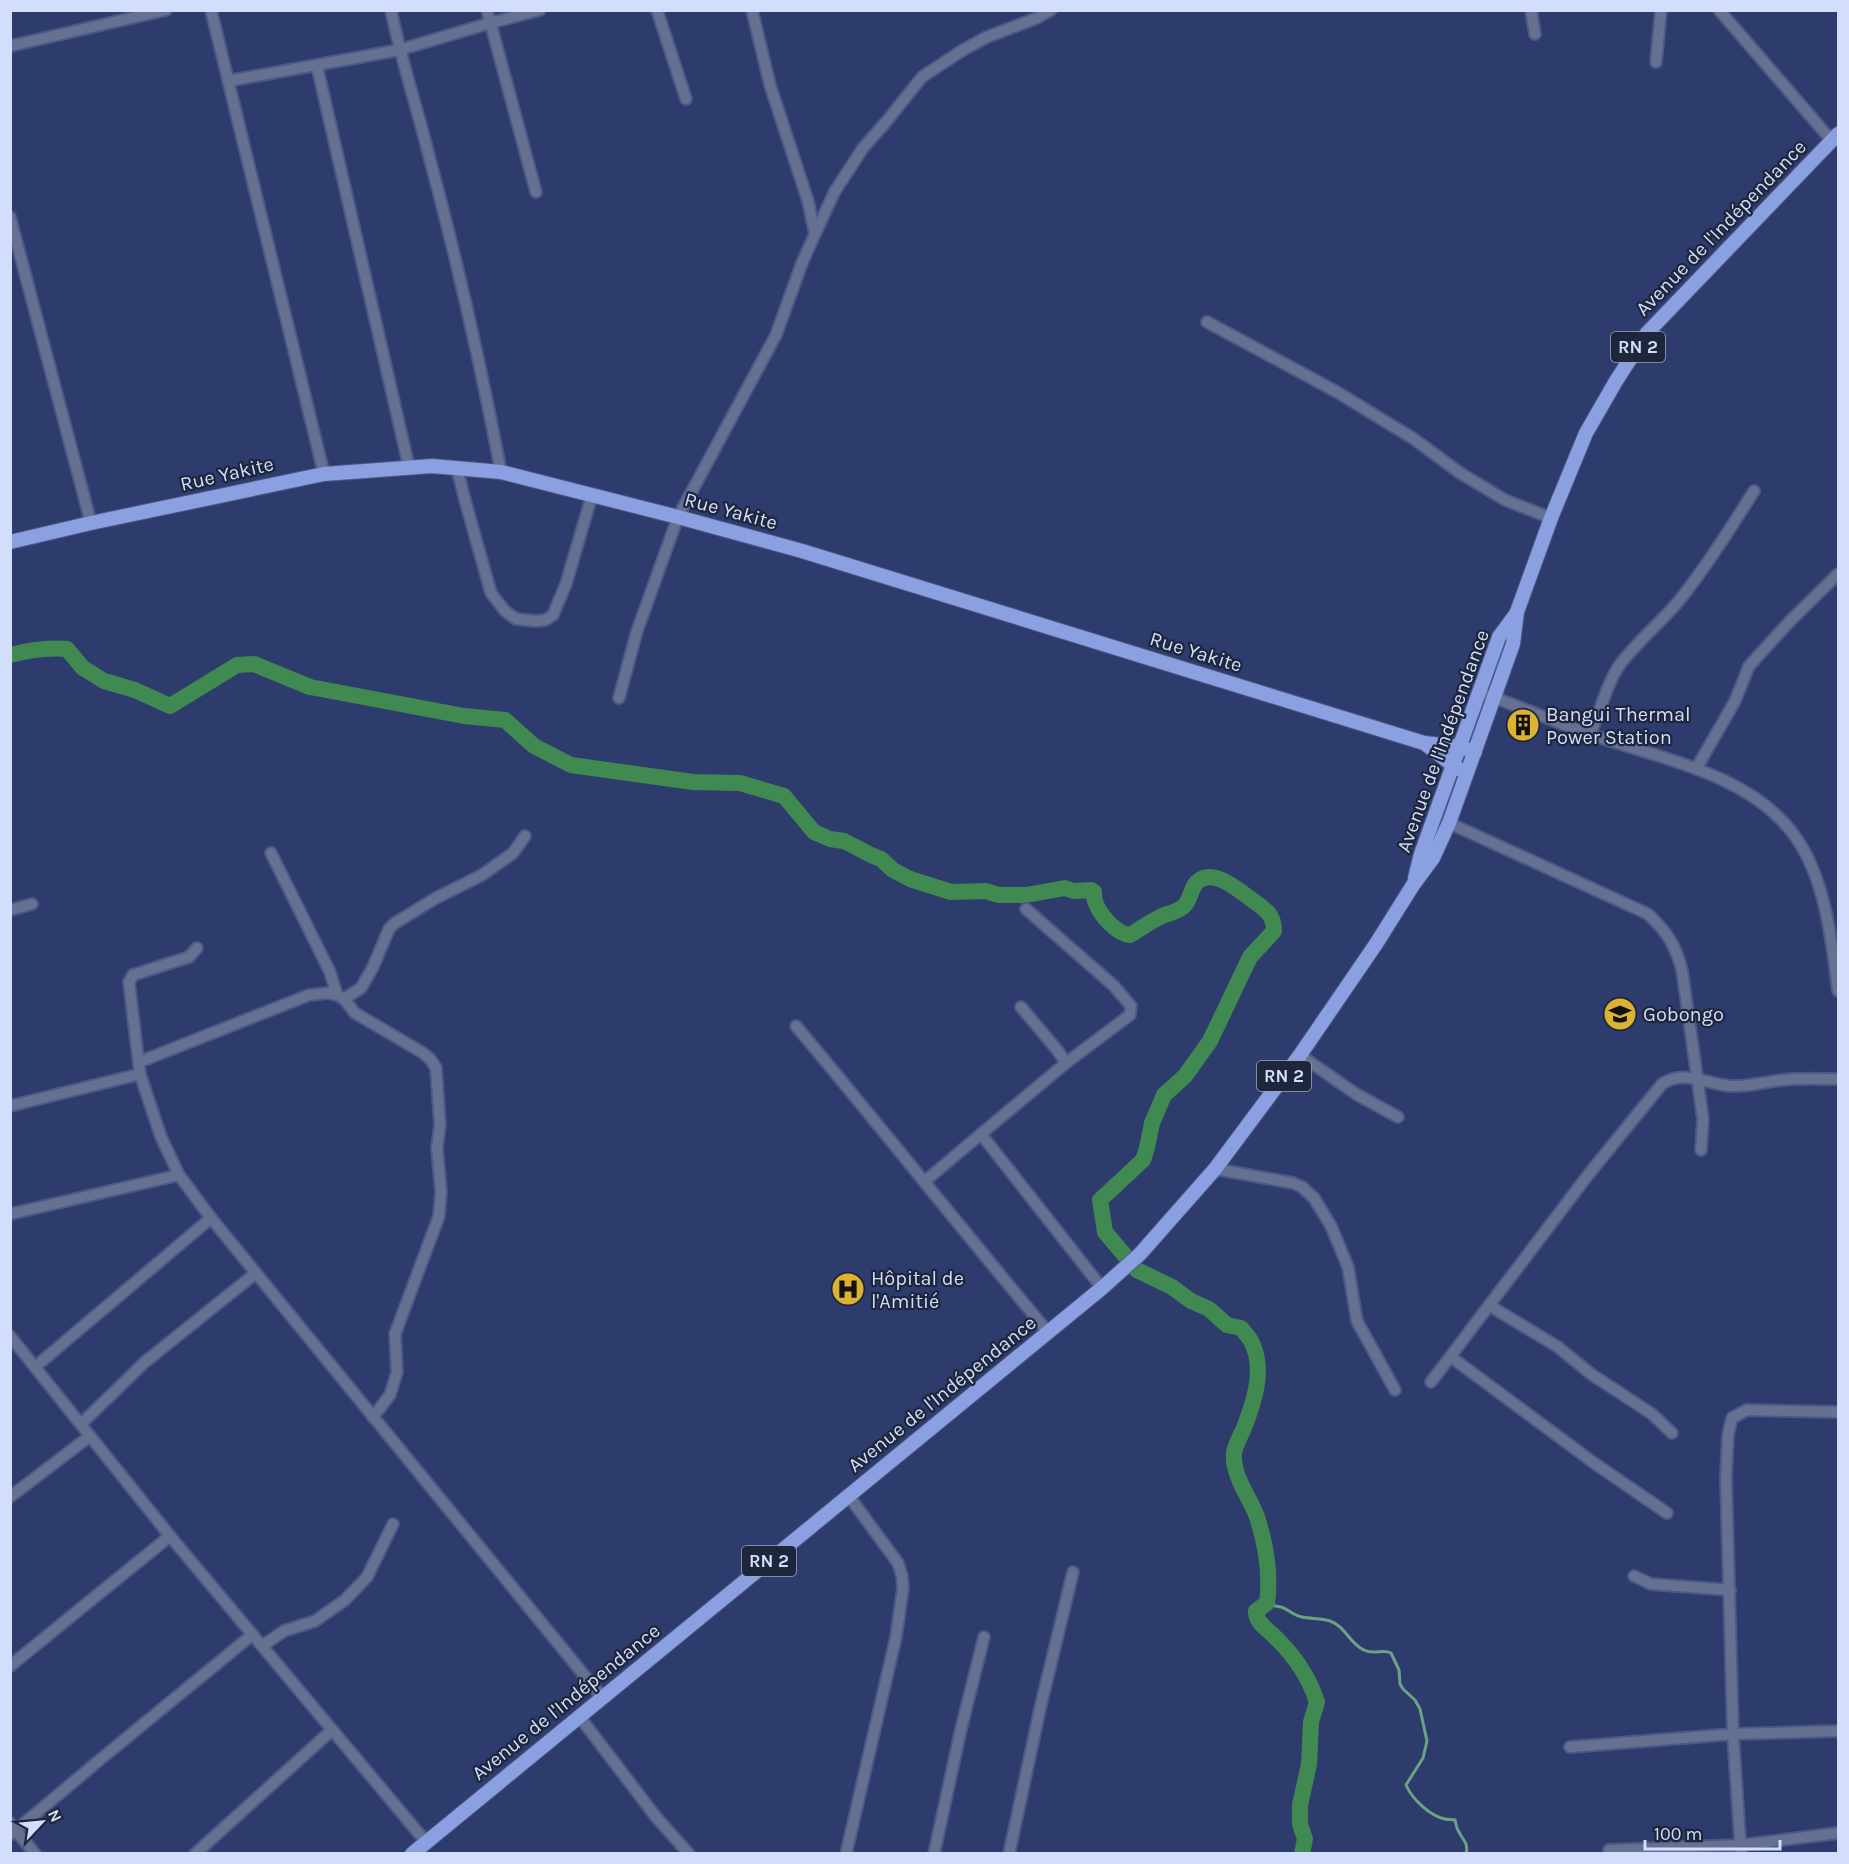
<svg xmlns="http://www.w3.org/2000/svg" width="1849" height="1864" font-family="Karla,sans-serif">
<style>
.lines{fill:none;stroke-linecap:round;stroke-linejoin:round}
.stream{stroke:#6ca284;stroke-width:3}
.river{stroke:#408951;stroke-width:16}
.minor-casing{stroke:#4c5987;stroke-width:14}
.major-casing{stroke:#4c5987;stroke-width:16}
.minor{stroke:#667191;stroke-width:10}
.major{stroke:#8aa0e0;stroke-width:14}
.labels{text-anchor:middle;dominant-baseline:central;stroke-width:4.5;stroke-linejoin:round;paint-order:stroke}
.shield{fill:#1e263c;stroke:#9ca7c2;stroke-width:1.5}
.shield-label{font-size:18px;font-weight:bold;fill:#d2defc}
.street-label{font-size:20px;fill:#d2defc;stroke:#1e263c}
.poi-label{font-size:20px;fill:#d2defc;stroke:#1e263c;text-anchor:start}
</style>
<rect width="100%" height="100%" fill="#2e3c6d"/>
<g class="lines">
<path class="stream" d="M 1267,1603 C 1272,1606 1276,1606 1281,1607 C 1288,1609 1294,1616 1302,1617 C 1311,1619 1321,1618 1330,1621 C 1345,1626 1350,1644 1364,1650 C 1374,1655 1383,1649 1391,1653 L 1399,1670 L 1400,1684 L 1403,1689 L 1415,1700 L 1420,1709 L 1427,1741 L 1423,1758 L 1406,1785 C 1412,1799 1430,1816 1445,1819 C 1449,1820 1452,1819 1455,1820 C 1456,1823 1456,1827 1458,1830 C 1462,1840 1469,1842 1466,1854"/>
<path class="river" d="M 10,655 C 29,650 47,647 67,649 L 83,668 L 104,681 L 135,690 L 170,706 L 237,665 L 254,664 L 310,687 L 464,716 L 505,720 L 534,746 L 571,765 L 693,782 L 740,783 L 784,796 L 814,832 L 830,839 L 844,841 L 871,855 L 881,859 L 893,870 L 910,879 L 951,892 L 985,891 L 999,895 L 1026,895 L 1065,888 L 1074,891 L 1091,890 L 1094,892 C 1094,895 1094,898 1095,901 C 1099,914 1116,934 1130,935 C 1140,929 1151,921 1162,916 C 1170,913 1176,912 1183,907 C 1191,901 1190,889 1197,882 C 1213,867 1238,890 1251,899 C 1264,909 1274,913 1274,931 L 1250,957 L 1210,1041 L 1185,1076 L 1164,1095 L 1152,1123 L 1147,1148 L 1143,1160 L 1100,1200 L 1105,1232 L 1137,1270 L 1172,1287 L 1191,1301 L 1209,1309 L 1227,1325 L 1241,1328 C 1245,1333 1250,1338 1252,1343 C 1265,1370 1254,1402 1244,1428 C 1241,1435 1235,1445 1234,1453 C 1232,1476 1250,1497 1257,1517 C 1266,1545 1271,1574 1267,1603 L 1256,1611 C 1255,1622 1267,1629 1274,1636 C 1293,1654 1309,1677 1317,1702 L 1311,1722 L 1309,1764 L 1300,1805 L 1300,1824 L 1305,1839 L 1302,1854"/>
<g class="minor-casing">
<g id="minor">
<path d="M 211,10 L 324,474"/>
<path d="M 391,10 C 401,60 417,107 429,156 C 457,260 481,366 501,472"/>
<path d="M 487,10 L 536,192"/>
<path d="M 657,10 L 686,99"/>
<path d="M 752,10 L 770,85 L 808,201 L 815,234"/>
<path d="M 1531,10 L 1535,34"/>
<path d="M 1719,10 L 1832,141"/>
<path d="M 10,46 L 166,10"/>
<path d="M 1656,62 L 1661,10"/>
<path d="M 317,66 L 409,467"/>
<path d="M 228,81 L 399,50 L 490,23 L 540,10"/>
<path d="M 10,217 L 91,523"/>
<path d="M 1207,322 L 1337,392 L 1414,439 L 1460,473 L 1505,500 L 1551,518"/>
<path d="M 457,468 L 466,504 L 491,593 L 505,611 L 516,619 L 535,621 L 545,620 L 553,615 L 566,584 L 592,495"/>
<path d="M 1480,692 C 1517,706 1553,721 1590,734 C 1659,759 1749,773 1794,835 C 1825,876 1832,942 1838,991"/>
<path d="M 619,698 L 637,631 L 678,517 L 776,335 L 802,263 L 815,234 L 835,191 L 863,148 L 886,122 L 922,77 L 963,50 L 987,37 L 1037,18 L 1051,10"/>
<path d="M 1590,734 C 1601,711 1606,684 1621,663 C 1638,641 1660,623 1678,602 C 1706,567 1730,529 1754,491"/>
<path d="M 1696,769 L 1735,701 L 1749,666 L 1790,621 L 1838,574"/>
<path d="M 1449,823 L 1648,914 C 1667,932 1675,944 1682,970 L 1703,1119 L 1701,1150"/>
<path d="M 271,853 L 330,972 L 337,995"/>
<path d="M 1026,909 L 1114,986 L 1131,1006 L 1130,1015 L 1066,1063 L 981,1134 L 1102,1288"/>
<path d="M 10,910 L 32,904"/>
<path d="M 344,999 L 361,988 L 373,967 L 389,929 L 395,923 L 436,898 L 482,875 L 513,853 L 525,836"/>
<path d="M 1021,1007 L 1058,1051 L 1066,1063"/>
<path d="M 796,1026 C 881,1127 963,1231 1048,1332"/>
<path d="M 1300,1055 L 1356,1094 L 1398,1117"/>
<path d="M 139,1062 L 309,995 L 328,993 L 337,995 L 344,999 L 355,1013 L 423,1053 L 431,1060 L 436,1068 L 440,1125 L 437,1148 L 441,1192 L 439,1216 L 395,1334 L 397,1372 L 390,1395 L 373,1417"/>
<path d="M 10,1106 L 140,1074"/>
<path d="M 1215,1169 L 1293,1183 L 1302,1187 L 1314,1198 L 1331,1226 L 1348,1267 L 1357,1321 L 1395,1390"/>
<path d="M 179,1175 L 161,1137 L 140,1074 L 129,982 L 133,975 L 189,957 L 197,948"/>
<path d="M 925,1181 L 981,1134"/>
<path d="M 10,1214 L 179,1175 L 211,1218 L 602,1697"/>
<path d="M 1490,1306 L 1558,1347 L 1591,1374 L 1652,1414 L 1672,1433"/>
<path d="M 10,1336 L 170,1536 L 426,1842"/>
<path d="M 1451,1357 L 1594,1463 L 1667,1513"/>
<path d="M 35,1367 L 211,1218"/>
<path d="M 1431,1382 L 1588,1175 L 1662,1084 C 1683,1069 1707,1084 1730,1086 C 1749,1087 1763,1082 1782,1080 C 1800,1078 1820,1079 1838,1079"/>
<path d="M 81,1424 L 145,1362 L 256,1273"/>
<path d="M 10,1497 L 90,1436"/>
<path d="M 1634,1576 L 1651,1584 L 1730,1590"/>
<path d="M 262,1646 L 284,1631 L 315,1621 L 345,1600 L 367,1577 L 393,1524"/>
<path d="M 10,1666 L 170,1536"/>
<path d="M 579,1716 L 656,1817 L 689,1854"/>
<path d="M 1570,1747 L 1733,1734 L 1838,1731"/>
<path d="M 10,1823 L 35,1854"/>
<path d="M 10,1835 L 102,1758 L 252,1635"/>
<path d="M 1609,1850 L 1742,1845 L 1838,1833"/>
<path d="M 195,1854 L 332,1730"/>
<path d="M 846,1854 L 896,1637 L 903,1588 L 902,1576 L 898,1563 L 848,1495"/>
<path d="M 934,1854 L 961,1729 L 984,1637"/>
<path d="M 1009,1854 L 1040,1709 L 1073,1572"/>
<path d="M 1741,1854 L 1733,1734 L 1726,1477 L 1728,1435 L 1732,1418 L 1747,1410 L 1838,1412"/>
</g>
</g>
<g class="major-casing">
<g id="major">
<path d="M 10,542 L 91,523 L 324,474 L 432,466 L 501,472 L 678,517 L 802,551 L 1424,743 L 1461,747 L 1475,752"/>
<path d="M 1424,743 L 1454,766 L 1461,770"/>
<path d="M 1415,878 L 1421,854 L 1499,637 L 1516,614"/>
<path d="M 412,1854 L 1102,1288 L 1140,1254 L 1215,1169 L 1300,1055 L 1376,944 L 1413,885 L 1433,858 L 1449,823 L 1513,644 L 1517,612 L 1551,518 L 1586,433 L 1616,381 L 1647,333 L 1838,134"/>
</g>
</g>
<use href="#minor" class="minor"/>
<use href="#major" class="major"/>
</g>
<defs>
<g id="building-disc" transform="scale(1.725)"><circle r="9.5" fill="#dcb233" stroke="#1e263c"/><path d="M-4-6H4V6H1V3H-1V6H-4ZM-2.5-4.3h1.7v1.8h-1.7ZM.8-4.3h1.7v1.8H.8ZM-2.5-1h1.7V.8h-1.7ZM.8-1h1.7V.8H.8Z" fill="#111"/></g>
<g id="school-disc" transform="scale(1.725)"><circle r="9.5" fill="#dcb233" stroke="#1e263c"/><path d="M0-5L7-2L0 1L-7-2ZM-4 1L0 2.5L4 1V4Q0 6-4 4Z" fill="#111"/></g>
<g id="hospital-disc" transform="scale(1.725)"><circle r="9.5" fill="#dcb233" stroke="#1e263c"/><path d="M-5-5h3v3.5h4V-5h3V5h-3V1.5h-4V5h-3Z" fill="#111"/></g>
</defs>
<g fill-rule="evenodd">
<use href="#building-disc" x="1523" y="725"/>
<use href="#school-disc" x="1620" y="1014"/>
<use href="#hospital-disc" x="848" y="1289"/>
</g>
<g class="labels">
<g class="shield">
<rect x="1611" y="332" width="54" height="30" rx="4.5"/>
<rect x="1257" y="1061" width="54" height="30" rx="4.5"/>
<rect x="742" y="1546" width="54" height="30" rx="4.5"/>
</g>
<g class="shield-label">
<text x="1638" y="347">RN 2</text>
<text x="1284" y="1076">RN 2</text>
<text x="769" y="1561">RN 2</text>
</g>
<g class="street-label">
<text transform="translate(1721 228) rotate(-46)">Avenue de l'Indépendance</text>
<text transform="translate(227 474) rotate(-13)">Rue Yakite</text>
<text transform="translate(731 511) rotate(15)">Rue Yakite</text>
<text transform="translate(1196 652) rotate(17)">Rue Yakite</text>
<text transform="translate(1443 741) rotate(-70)">Avenue de l'Indépendance</text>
<text transform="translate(942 1394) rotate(-39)">Avenue de l'Indépendance</text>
<text transform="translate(566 1702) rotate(-39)">Avenue de l'Indépendance</text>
</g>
<g class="poi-label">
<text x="1546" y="714">Bangui Thermal<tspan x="1546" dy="23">Power Station</tspan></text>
<text x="1643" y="1014">Gobongo</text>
<text x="871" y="1278">Hôpital de<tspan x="871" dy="23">l'Amitié</tspan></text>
</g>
</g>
<rect width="1849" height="1864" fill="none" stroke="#d2defc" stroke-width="24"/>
<g transform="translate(42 1822) rotate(64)" stroke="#1e263c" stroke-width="4.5" paint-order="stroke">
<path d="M0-4.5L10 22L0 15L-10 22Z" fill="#d2defc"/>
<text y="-9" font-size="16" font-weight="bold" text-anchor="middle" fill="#d2defc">N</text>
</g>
<path d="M1645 1840v9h135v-9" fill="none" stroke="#d2defc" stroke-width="3"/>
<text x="1654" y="1840" font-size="18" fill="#d2defc" stroke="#1e263c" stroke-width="4.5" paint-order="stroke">100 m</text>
</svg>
